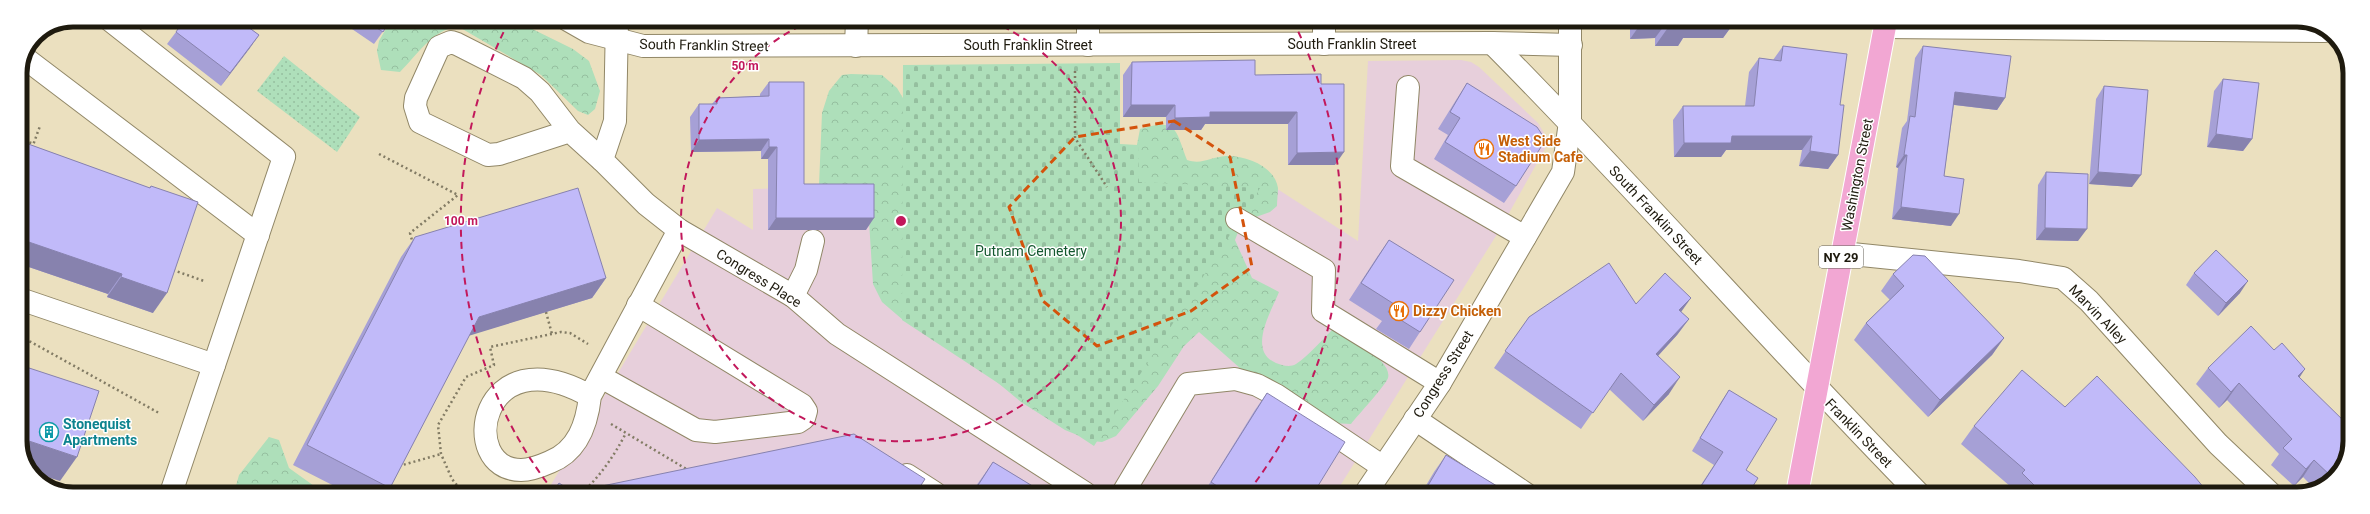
<svg xmlns="http://www.w3.org/2000/svg" width="2370" height="514" font-family="Roboto,sans-serif">
<style>
.commercial{fill:#e7cfdb}
.grass{fill:url(#grass-dots)}
.forest{fill:url(#forest-crowns)}
.cemetery{fill:url(#cemetery-stones)}
.lines{fill:none;stroke-linecap:round;stroke-linejoin:round}
.minor-casing{stroke:#918767;stroke-width:24}
.highway-casing{stroke:#fff;stroke-width:24}
.path{stroke:#827b64;stroke-width:2.5;stroke-dasharray:2 3;stroke-linecap:butt}
.minor{stroke:#fff;stroke-width:22}
.highway{stroke:#f2a7d3;stroke-width:22}
.wall{fill:#a6a0d6}
.shaded-wall{fill:#8782ae}
.building{fill:#c1baf9;stroke:#8782ae}
.marked{fill:none;stroke:#d4530c;stroke-width:3;stroke-dasharray:8 5;stroke-linejoin:round}
.ring{fill:none;stroke:#c2185b;stroke-width:2;stroke-dasharray:7 5}
.labels{text-anchor:middle;dominant-baseline:central;stroke-width:3;stroke-linejoin:round;paint-order:stroke}
.shield{fill:#fff;stroke:#625f56;stroke-width:1}
.shield-label{font-size:13px;font-weight:bold;fill:#1e1a0e}
.street-label{font-size:14px;fill:#1e1a0e;stroke:#fff}
.food-label{font-size:14px;font-weight:bold;fill:#c56008;stroke:#fff;text-anchor:start}
.park-label{font-size:14px;fill:#14582f;stroke:#fff}
.culture-label{font-size:14px;font-weight:bold;fill:#0d838f;stroke:#fff;text-anchor:start}
.rim{fill:none;stroke:#1e1a0e;stroke-width:5}
.centre{fill:#c2185b;stroke:#fff;stroke-width:2}
.ring-label{font-size:12px;text-anchor:middle;font-weight:bold;fill:#c2185b;stroke:#fff;stroke-width:3;stroke-linejoin:round;paint-order:stroke}
</style>
<defs>
<pattern id="grass-dots" width="8" height="8" patternUnits="userSpaceOnUse"><rect width="8" height="8" fill="#aedfba"/><path d="M2 2h.1M6 6h.1" fill="none" stroke="#95bf9f" stroke-width="1.8" stroke-linecap="round"/></pattern>
<pattern id="forest-crowns" width="20" height="18" patternUnits="userSpaceOnUse"><rect width="20" height="18" fill="#aedfba"/><path d="M2 6a3 3 0 1 1 6 0M12 15a3 3 0 1 1 6 0" fill="none" stroke="#95bf9f"/></pattern>
<pattern id="cemetery-stones" width="16" height="16" patternUnits="userSpaceOnUse"><rect width="16" height="16" fill="#aedfba"/><path d="M2 7V4a2 2 0 0 1 4 0v3zM10 15v-3a2 2 0 0 1 4 0v3z" fill="#95bf9f"/></pattern>
</defs>
<rect width="100%" height="100%" fill="#ebe0bf"/>
<path class="commercial" d="M 1461,60 L 1471,62 L 1479,67 L 1538,123 L 1547,138 L 1546,147 L 1499,231 L 1335,494 L 546,493 L 717,208 L 753,230 L 753,189 L 903,185 L 1265,181 L 1358,241 L 1368,61 Z"/>
<path class="grass" d="M 284,56 L 360,117 L 337,152 L 257,91 Z"/>
<g class="forest">
<path d="M 391,20 L 514,20 L 573,49 L 589,61 L 600,91 L 595,109 L 588,115 L 578,111 L 541,75 L 459,27 C 435,27 416,56 400,72 L 381,70 L 377,51 L 379,41 Z"/>
<path d="M 851,74 L 882,75 L 897,88 L 913,115 L 1136,182 L 1134,160 L 1140,129 C 1177,118 1175,128 1187,160 C 1202,165 1211,157 1226,156 C 1245,155 1275,166 1278,188 C 1278,193 1277,200 1277,206 L 1270,212 L 1242,222 L 1235,240 L 1252,278 L 1279,292 C 1271,312 1247,351 1276,363 C 1282,365 1289,368 1296,364 C 1309,355 1321,341 1332,330 C 1347,339 1393,359 1388,378 C 1385,386 1358,415 1351,424 L 1331,423 L 1275,399 L 1199,332 L 1184,346 L 1158,386 L 1116,436 L 1102,442 L 1092,441 L 1065,430 L 1021,402 L 974,363 L 903,320 L 882,302 L 873,284 L 869,221 L 819,185 L 822,113 L 829,91 L 842,75 Z"/>
<path d="M 269,437 L 279,440 L 289,468 L 324,493 L 234,493 L 239,475 Z"/>
</g>
<path class="cemetery" d="M 1120,63 L 1120,144 L 1138,145 L 1139,182 L 1260,188 L 1094,446 L 902,320 L 903,65 Z"/>
<g class="lines">
<g class="minor-casing">
<g id="minor">
<path d="M 110,20 L 284,157 L 171,493"/>
<path d="M 568,20 L 589,32 L 643,46 L 1492,43 L 1571,45"/>
<path d="M 617,20 L 615,121 L 602,160 L 646,204 L 679,230 L 793,296 L 837,334 L 1085,493"/>
<path d="M 1324,21 L 1324,44"/>
<path d="M 1884,27 L 2325,31"/>
<path d="M 1492,43 C 1638,190 1774,346 1919,494"/>
<path d="M 1088,45 L 1088,20"/>
<path d="M 856,46 L 857,20"/>
<path d="M 26,59 L 258,235"/>
<path d="M 1408,87 L 1402,166 L 1525,237"/>
<path d="M 570,131 L 499,154 L 488,155 L 420,122 L 415,106 L 416,98 L 439,47 L 451,42 L 457,44 L 524,78 L 540,92 L 570,131 L 602,160"/>
<path d="M 1237,219 L 1324,270 L 1323,311 L 1440,383"/>
<path d="M 1842,253 L 2019,271 L 2063,278 L 2089,301 L 2218,444 L 2271,494"/>
<path d="M 793,296 L 806,270 L 813,241"/>
<path d="M 20,299 L 214,365"/>
<path d="M 601,377 L 696,430 L 715,432 L 798,422 L 804,418 L 806,411 L 802,405 L 638,305"/>
<path d="M 590,396 C 479,333 457,470 521,470 C 530,470 541,466 550,462 C 578,451 587,424 590,396 L 679,230"/>
<path d="M 1415,419 L 1526,494"/>
<path d="M 907,475 L 935,493"/>
<path d="M 1123,493 L 1188,384 L 1235,379 L 1257,385 L 1276,395 L 1383,467"/>
<path d="M 1365,494 L 1440,383 L 1563,172 L 1570,122 L 1570,21"/>
</g>
</g>
<g class="highway-casing">
<path id="highway" d="M 1797,494 L 1886,21"/>
</g>
<g class="path">
<path d="M 1075,71 L 1075,138 L 1107,187"/>
<path d="M 20,139 L 34,144"/>
<path d="M 32,148 L 40,126"/>
<path d="M 379,154 L 458,195 L 410,233 L 413,244"/>
<path d="M 173,270 L 204,281"/>
<path d="M 546,312 L 552,334"/>
<path d="M 20,338 L 31,342 L 159,413"/>
<path d="M 611,424 L 688,470"/>
<path d="M 399,466 L 441,454"/>
<path d="M 463,493 L 452,479 L 441,454 L 438,425 L 466,377 L 494,365 L 490,347 L 561,332 L 570,333 L 588,344"/>
<path d="M 582,493 C 601,475 614,456 626,433"/>
</g>
<use href="#minor" class="minor"/>
<use href="#highway" class="highway"/>
</g>
<g class="wall">
<path d="M 353,20 L 391,20 L 374,44 L 349,27 Z"/>
<path d="M 1630,21 L 1748,21 L 1744,26 L 1731,27 L 1723,38 L 1683,38 L 1678,46 L 1655,46 L 1655,38 L 1630,39 Z"/>
<path d="M 244,24 L 259,35 L 221,86 L 167,44 L 176,32 Z"/>
<path d="M 1783,46 L 1840,105 L 1838,155 L 1828,169 L 1799,166 L 1802,150 L 1726,150 L 1721,157 L 1674,157 L 1673,120 L 1683,106 L 1745,106 L 1749,72 L 1759,58 L 1773,60 Z"/>
<path d="M 1923,46 L 2005,98 L 1997,110 L 1954,105 L 1944,176 L 1951,226 L 1892,219 L 1898,168 L 1896,167 L 1902,128 L 1907,121 L 1915,58 Z"/>
<path d="M 1132,62 L 1255,75 L 1321,84 L 1335,165 L 1288,165 L 1288,124 L 1205,124 L 1201,130 L 1166,130 L 1166,117 L 1123,117 L 1123,75 Z"/>
<path d="M 2223,79 L 2252,139 L 2243,151 L 2207,147 L 2214,91 Z"/>
<path d="M 769,82 L 804,184 L 866,230 L 768,230 L 768,159 L 761,159 L 761,151 L 691,152 L 690,117 L 699,104 L 712,104 L 717,98 L 760,96 L 760,94 Z"/>
<path d="M 1467,83 L 1516,186 L 1504,203 L 1434,159 L 1448,135 L 1438,129 L 1456,100 Z"/>
<path d="M 2104,86 L 2132,187 L 2089,184 L 2096,99 Z"/>
<path d="M 20,141 L 149,188 L 151,186 L 153,313 L 107,297 L 108,294 L 20,264 Z"/>
<path d="M 2046,172 L 2078,241 L 2036,240 L 2038,185 Z"/>
<path d="M 2350,174 L 2350,224 L 2347,224 Z"/>
<path d="M 415,237 L 606,278 L 592,298 L 469,335 L 390,488 L 386,493 L 348,493 L 293,465 L 401,257 Z"/>
<path d="M 1389,240 L 1420,332 L 1409,349 L 1376,329 L 1382,321 L 1349,300 L 1377,257 Z"/>
<path d="M 2194,273 L 2240,293 L 2218,316 L 2186,285 Z"/>
<path d="M 1893,274 L 2004,338 L 1992,355 L 1928,417 L 1854,340 L 1866,323 L 1890,300 L 1881,291 Z"/>
<path d="M 1636,304 L 1681,312 L 1689,319 L 1677,335 L 1658,356 L 1669,394 L 1643,421 L 1609,389 L 1581,429 L 1494,368 L 1529,317 Z"/>
<path d="M 2208,368 L 2299,378 L 2349,451 L 2332,481 L 2314,488 L 2303,477 L 2294,486 L 2271,465 L 2279,454 L 2227,400 L 2219,408 L 2196,384 Z"/>
<path d="M 1729,390 L 1746,470 L 1748,494 L 1695,494 L 1714,465 L 1692,451 L 1721,402 Z"/>
<path d="M 1267,393 L 1313,494 L 1203,494 L 1255,410 Z"/>
<path d="M 2065,407 L 2209,494 L 2012,494 L 2009,491 L 2011,487 L 1961,444 L 1974,426 Z"/>
<path d="M 1446,455 L 1510,494 L 1421,494 L 1434,472 Z"/>
<path d="M 993,462 L 1044,493 L 971,493 Z"/>
</g>
<g class="shaded-wall">
<path d="M 1690,21 L 1748,21 L 1744,26 L 1731,27 L 1723,38 L 1683,38 L 1678,46 L 1655,46 L 1667,29 Z"/>
<path d="M 1642,22 L 1667,22 L 1655,38 L 1630,39 Z"/>
<path d="M 259,35 L 250,48 L 221,86 L 230,73 Z"/>
<path d="M 1955,92 L 2005,98 L 1997,110 L 1947,104 Z"/>
<path d="M 1131,105 L 1175,105 L 1166,117 L 1123,117 Z"/>
<path d="M 1210,112 L 1297,112 L 1288,124 L 1205,124 L 1201,130 L 1166,130 L 1175,118 Z"/>
<path d="M 2216,134 L 2252,139 L 2243,151 L 2207,147 Z"/>
<path d="M 1732,136 L 1812,136 L 1802,150 L 1726,150 L 1721,157 L 1674,157 L 1684,143 Z"/>
<path d="M 769,139 L 761,151 L 691,152 L 699,140 Z"/>
<path d="M 769,147 L 777,147 L 768,159 L 761,159 Z"/>
<path d="M 1810,151 L 1838,155 L 1828,169 L 1799,166 Z"/>
<path d="M 1344,152 L 1335,165 L 1288,165 L 1297,153 Z"/>
<path d="M 1904,155 L 1907,155 L 1898,168 L 1896,167 Z"/>
<path d="M 2098,172 L 2141,175 L 2132,187 L 2089,184 Z"/>
<path d="M 1901,207 L 1959,214 L 1951,226 L 1892,219 Z"/>
<path d="M 776,218 L 874,218 L 866,230 L 768,230 Z"/>
<path d="M 2350,220 L 2350,224 L 2347,224 Z"/>
<path d="M 2045,228 L 2087,229 L 2078,241 L 2036,240 Z"/>
<path d="M 20,239 L 122,274 L 108,294 L 20,264 Z"/>
<path d="M 121,277 L 167,293 L 153,313 L 107,297 Z"/>
<path d="M 606,278 L 592,298 L 465,337 L 479,317 Z"/>
<path d="M 2248,281 L 2240,293 L 2218,316 L 2226,303 Z"/>
<path d="M 1691,298 L 1679,315 L 1679,310 Z"/>
<path d="M 1689,319 L 1677,335 L 1644,371 L 1656,354 Z"/>
<path d="M 2004,338 L 1992,355 L 1928,417 L 1940,400 Z"/>
<path d="M 2305,369 L 2294,386 L 2298,376 Z"/>
<path d="M 1680,377 L 1669,394 L 1643,421 L 1654,405 Z"/>
<path d="M 2239,383 L 2227,400 L 2219,408 L 2231,392 Z"/>
<path d="M 20,438 L 77,457 L 60,481 L 31,472 L 20,448 Z"/>
<path d="M 2314,460 L 2303,477 L 2294,486 L 2306,469 Z"/>
</g>
<g class="building">
<path d="M 184,20 L 246,20 L 244,24 L 259,35 L 230,73 L 176,32 Z"/>
<path d="M 365,20 L 391,20 L 383,32 Z"/>
<path d="M 1642,21 L 1735,21 L 1690,21 L 1690,29 L 1667,29 L 1667,22 L 1642,22 Z"/>
<path d="M 1783,46 L 1847,54 L 1840,105 L 1844,105 L 1838,155 L 1810,151 L 1812,136 L 1732,136 L 1731,143 L 1684,143 L 1683,106 L 1754,106 L 1759,58 L 1781,61 Z"/>
<path d="M 1923,46 L 2011,56 L 2005,98 L 1955,92 L 1944,176 L 1964,179 L 1959,214 L 1901,207 L 1907,155 L 1904,155 L 1910,116 L 1915,117 Z"/>
<path d="M 1255,60 L 1255,75 L 1321,74 L 1321,84 L 1344,84 L 1344,152 L 1297,153 L 1297,112 L 1210,112 L 1210,117 L 1175,118 L 1175,105 L 1131,105 L 1132,62 Z"/>
<path d="M 2223,79 L 2259,83 L 2252,139 L 2216,134 Z"/>
<path d="M 769,82 L 804,82 L 804,184 L 874,184 L 874,218 L 776,218 L 777,147 L 769,147 L 769,139 L 699,140 L 699,104 L 717,104 L 717,98 L 769,96 Z"/>
<path d="M 1467,83 L 1537,127 L 1543,136 L 1541,147 L 1516,186 L 1445,142 L 1460,118 L 1450,112 Z"/>
<path d="M 2104,86 L 2148,90 L 2141,175 L 2098,172 Z"/>
<path d="M 20,141 L 150,188 L 151,186 L 198,202 L 167,293 L 121,277 L 122,274 L 20,239 Z"/>
<path d="M 2046,172 L 2088,174 L 2087,229 L 2045,228 Z"/>
<path d="M 578,188 L 606,278 L 479,317 L 390,488 L 307,445 L 415,237 Z"/>
<path d="M 1389,240 L 1454,280 L 1420,332 L 1388,312 L 1394,304 L 1361,283 Z"/>
<path d="M 2216,250 L 2248,281 L 2226,303 L 2194,273 Z"/>
<path d="M 1913,255 L 1925,256 L 2004,338 L 1940,400 L 1866,323 L 1904,286 L 1893,274 Z"/>
<path d="M 1609,263 L 1636,304 L 1665,273 L 1691,298 L 1679,310 L 1689,319 L 1656,354 L 1680,377 L 1654,405 L 1621,373 L 1593,413 L 1505,351 L 1529,317 Z"/>
<path d="M 2251,326 L 2274,350 L 2282,343 L 2305,369 L 2298,376 L 2348,425 L 2349,424 L 2349,451 L 2333,478 L 2314,460 L 2306,469 L 2283,448 L 2292,439 L 2239,383 L 2231,392 L 2208,368 Z"/>
<path d="M 20,365 L 99,391 L 77,457 L 20,438 Z"/>
<path d="M 2022,370 L 2065,407 L 2097,376 L 2195,477 L 2209,494 L 2043,494 L 2022,473 L 2025,470 L 1974,426 Z"/>
<path d="M 1729,390 L 1777,419 L 1746,470 L 1758,478 L 1748,494 L 1696,494 L 1723,452 L 1700,438 Z"/>
<path d="M 1267,393 L 1345,442 L 1313,494 L 1229,494 L 1211,482 Z"/>
<path d="M 854,434 L 925,479 L 916,493 L 552,493 L 559,483 L 573,492 Z"/>
<path d="M 1446,455 L 1510,494 L 1423,494 Z"/>
<path d="M 993,462 L 1044,493 L 973,493 Z"/>
</g>
<path class="marked" d="M 1174,121 L 1230,157 L 1252,267 L 1191,311 L 1097,346 L 1043,301 L 1009,207 L 1075,137 Z"/>
<g class="ring">
<path d="M992 21A220 220 0 1 1 810 21"/>
<path d="M554 492A440 440 0 0 1 509 21M1293 21A440 440 0 0 1 1248 492"/>
</g>
<defs>
<g id="restaurant-ring" transform="scale(1)"><circle r="9.5" fill="#fff" stroke="#e8710a" stroke-width="1.5"/><path d="M-5-6h1v4h1v-4h1v4h1v-4h1v5L-1.5 .5V6h-2V.5L-5-1ZM5-6V6H3V1.5H1.5Q1.5-4 5-6Z" fill="#e8710a"/></g>
<g id="building-ring" transform="scale(1)"><circle r="9.5" fill="#fff" stroke="#0f9aa8" stroke-width="1.5"/><path d="M-4-6H4V6H1V3H-1V6H-4ZM-2.5-4.3h1.7v1.8h-1.7ZM.8-4.3h1.7v1.8H.8ZM-2.5-1h1.7V.8h-1.7ZM.8-1h1.7V.8H.8Z" fill="#0f9aa8"/></g>
</defs>
<g fill-rule="evenodd">
<use href="#restaurant-ring" x="1484" y="149"/>
<use href="#restaurant-ring" x="1399" y="311"/>
<use href="#building-ring" x="49" y="432"/>
</g>
<g class="labels">
<rect class="shield" x="1819" y="246" width="44" height="22" rx="3"/>
<g class="shield-label">
<text x="1841" y="257">NY 29</text>
</g>
<g class="street-label">
<text x="1352" y="44">South Franklin Street</text>
<text transform="translate(704 45) rotate(1)">South Franklin Street</text>
<text x="1028" y="45">South Franklin Street</text>
<text transform="translate(1857 175) rotate(-79)">Washington Street</text>
<text transform="translate(1656 215) rotate(47)">South Franklin Street</text>
<text transform="translate(759 278) rotate(32)">Congress Place</text>
<text transform="translate(2098 314) rotate(46)">Marvin Alley</text>
<text transform="translate(1443 374) rotate(-58)">Congress Street</text>
<text transform="translate(1859 433) rotate(46)">Franklin Street</text>
</g>
<g class="food-label">
<text x="1498" y="141">West Side<tspan x="1498" dy="16">Stadium Cafe</tspan></text>
<text x="1413" y="311">Dizzy Chicken</text>
</g>
<g class="park-label">
<text x="1031" y="251">Putnam Cemetery</text>
</g>
<g class="culture-label">
<text x="63" y="424">Stonequist<tspan x="63" dy="16">Apartments</tspan></text>
</g>
</g>
<path d="M0 0H2370V514H0ZM73 27H2297A46 46 0 0 1 2343 73V441A46 46 0 0 1 2297 487H73A46 46 0 0 1 27 441V73A46 46 0 0 1 73 27Z" fill="#fff" fill-rule="evenodd"/>
<path class="rim" d="M73 27H2297A46 46 0 0 1 2343 73V441A46 46 0 0 1 2297 487H73A46 46 0 0 1 27 441V73A46 46 0 0 1 73 27Z"/>
<circle cx="901" cy="221" r="6" class="centre"/>
<g class="ring-label">
<text x="745" y="70">50 m</text>
<text x="461" y="225">100 m</text>
</g>
</svg>
